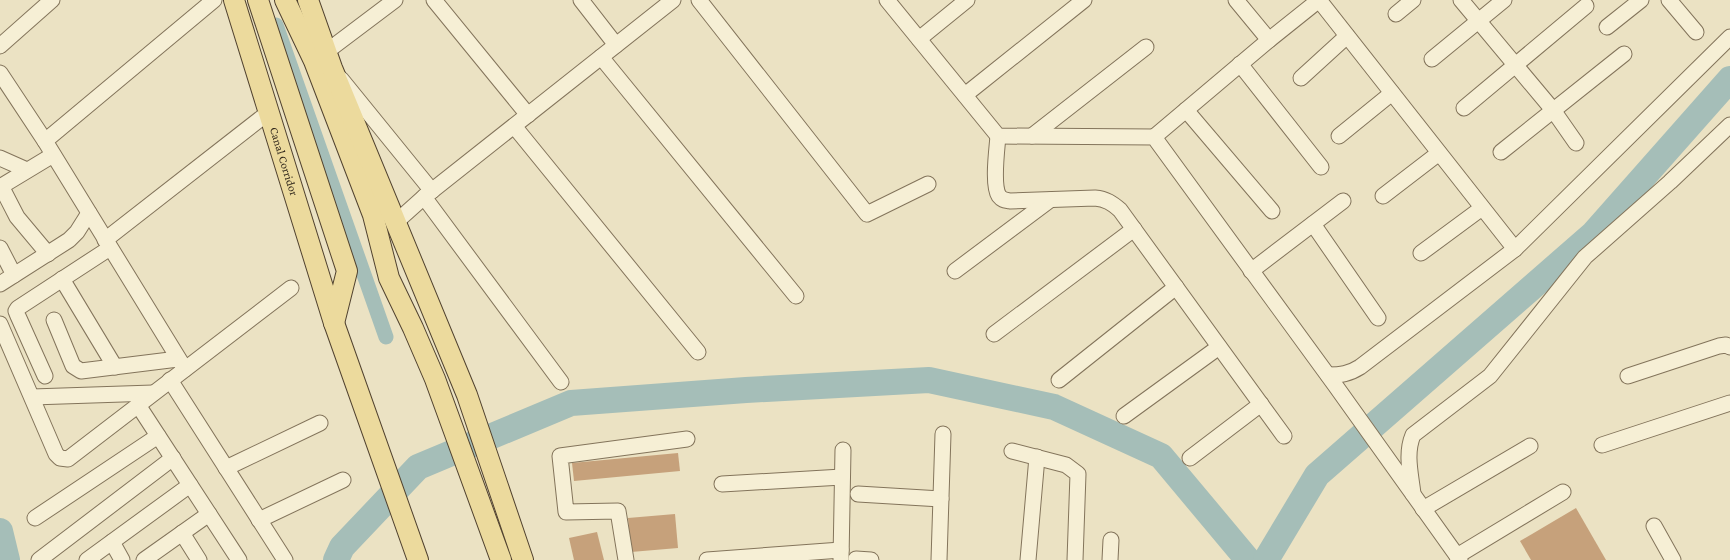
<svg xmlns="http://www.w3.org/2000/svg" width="1730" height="560" font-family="'Crimson Pro',serif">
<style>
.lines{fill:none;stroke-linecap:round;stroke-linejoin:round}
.canal{stroke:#a5beb8;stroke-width:15}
.river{stroke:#a5beb8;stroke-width:26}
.building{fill:#c6a17b}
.minor-casing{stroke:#83745b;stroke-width:17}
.major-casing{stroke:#51422f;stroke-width:22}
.minor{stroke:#f6efd5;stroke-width:15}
.major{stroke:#ecda9d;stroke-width:20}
.labels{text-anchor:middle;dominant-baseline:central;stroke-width:3.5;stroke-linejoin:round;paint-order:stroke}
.street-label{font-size:12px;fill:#342b1e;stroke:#f3ecd2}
</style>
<rect width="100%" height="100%" fill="#ebe2c3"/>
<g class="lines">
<path class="canal" d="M 276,25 L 386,337"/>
<g class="river">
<path d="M 0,531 L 7,560"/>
<path d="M 336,560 L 342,547 L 418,467 L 571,403 L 746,390 L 929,380 L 1054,407 L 1161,456 L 1248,560"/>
<path d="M 1266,560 L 1317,475 L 1593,234 L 1730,79"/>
</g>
</g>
<g class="building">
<path d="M 678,453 L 680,471 L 574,481 L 572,463 Z"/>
<path d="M 1576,508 L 1606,560 L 1531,560 L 1520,541 Z"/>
<path d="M 675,514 L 678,548 L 631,552 L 628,518 Z"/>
<path d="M 597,532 L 604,560 L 574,560 L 569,538 Z"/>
</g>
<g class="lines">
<g class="minor-casing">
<g id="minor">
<path d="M 434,0 L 528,115"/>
<path d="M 581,0 L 616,45"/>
<path d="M 699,0 L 867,214 L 928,184"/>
<path d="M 887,0 L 998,136 L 1154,137 L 1335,385 L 1460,560"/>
<path d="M 1236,0 L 1269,40"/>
<path d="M 1319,0 L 1515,249"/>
<path d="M 1461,0 L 1553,110 L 1576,143"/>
<path d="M 1669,0 L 1696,32"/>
<path d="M 1396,14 L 1413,0"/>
<path d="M 1607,27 L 1641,0"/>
<path d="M 919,39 L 967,0"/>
<path d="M 0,46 L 52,0"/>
<path d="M 326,52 L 395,0"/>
<path d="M 601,57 L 796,296"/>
<path d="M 1432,59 L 1504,0"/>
<path d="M 1240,64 L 1321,167"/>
<path d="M 0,73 L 45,141 L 185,369"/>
<path d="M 1301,78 L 1347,36"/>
<path d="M 341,79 L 432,191"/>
<path d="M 965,95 L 1084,0"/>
<path d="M 1464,108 L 1586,6"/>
<path d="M 1186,110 L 1272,211"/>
<path d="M 514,126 L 698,352"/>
<path d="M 998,136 C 997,149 992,185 999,196 C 1002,200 1005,200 1010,201 L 1095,198 C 1106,199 1112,203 1120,210 L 1284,436"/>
<path d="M 1032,136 L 1146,47"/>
<path d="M 1339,136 L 1392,93"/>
<path d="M 1154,137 L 1269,40 L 1319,0"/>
<path d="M 45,141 L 214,0"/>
<path d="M 1501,152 L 1624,54"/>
<path d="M 0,158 L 27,170"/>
<path d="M 1,186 L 17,217 L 48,254"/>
<path d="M 0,187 L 53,155"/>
<path d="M 1383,196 L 1439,153"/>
<path d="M 424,197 L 561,382"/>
<path d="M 395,223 L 424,197 L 673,0"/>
<path d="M 1313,224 L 1378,318"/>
<path d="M 105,240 L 269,112"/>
<path d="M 0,248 L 14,275"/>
<path d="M 1421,253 L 1482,208"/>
<path d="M 955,271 L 1050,200"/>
<path d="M 1251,271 L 1343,201"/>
<path d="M 62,279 L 115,367"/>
<path d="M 0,284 L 69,240 L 77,232 L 89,213"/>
<path d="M 54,320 L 73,366 L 81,371 L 178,359"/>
<path d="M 0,324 L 56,454 L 60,458 L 68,459 L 291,288"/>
<path d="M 994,334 L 1134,229"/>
<path d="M 1328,375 C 1341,375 1349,374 1360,367 L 1515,249 L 1730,37"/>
<path d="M 45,376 L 18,316 L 16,311 L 18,308 L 110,248"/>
<path d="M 1628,376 L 1719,346 L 1726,345 L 1730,347"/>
<path d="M 170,380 L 285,560"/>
<path d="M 1059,380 L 1176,287"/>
<path d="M 32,397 L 153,393"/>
<path d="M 138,405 L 239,560"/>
<path d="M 1124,416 L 1219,347"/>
<path d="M 1602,445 L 1730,403"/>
<path d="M 1012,451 L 1066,465 L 1078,474 L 1075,560"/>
<path d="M 1190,458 L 1261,404"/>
<path d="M 226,468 L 320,423"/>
<path d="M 722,484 L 842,477"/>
<path d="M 858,494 L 941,499"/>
<path d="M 1413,494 C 1411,475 1405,454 1413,435 L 1490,376 L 1585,257 L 1670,182 L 1730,125"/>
<path d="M 1423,509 L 1530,446"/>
<path d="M 35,518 L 158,436"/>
<path d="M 259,520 L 343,480"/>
<path d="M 1654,526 L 1673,560"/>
<path d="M 182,533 L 199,560"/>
<path d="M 112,542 L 122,560"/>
<path d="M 1457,556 L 1563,492"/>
<path d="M 841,559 L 843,450"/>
<path d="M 856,559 L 871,560"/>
<path d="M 39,560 L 173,458"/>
<path d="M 87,560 L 190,485"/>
<path d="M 144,560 L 209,514"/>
<path d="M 626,560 L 618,511 L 566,512 L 560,456 L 687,439"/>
<path d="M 707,560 L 841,550"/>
<path d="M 939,560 L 943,434"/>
<path d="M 1028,560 L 1037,457"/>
<path d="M 1110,560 L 1111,540"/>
</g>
</g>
<g class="major-casing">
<g id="major">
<path id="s1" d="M 234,0 L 334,323 L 418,560"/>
<path d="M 258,0 L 347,271 L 334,323"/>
<path d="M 285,0 L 314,61 L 373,215 L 389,278 L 413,328 L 435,379 L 501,560"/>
<path d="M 308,0 L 332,68 L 467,395 L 523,560"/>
</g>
</g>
<use href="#minor" class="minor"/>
<use href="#major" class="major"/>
</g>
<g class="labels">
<g class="street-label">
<text stroke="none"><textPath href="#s1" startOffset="169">Canal Corridor</textPath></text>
</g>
</g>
</svg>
